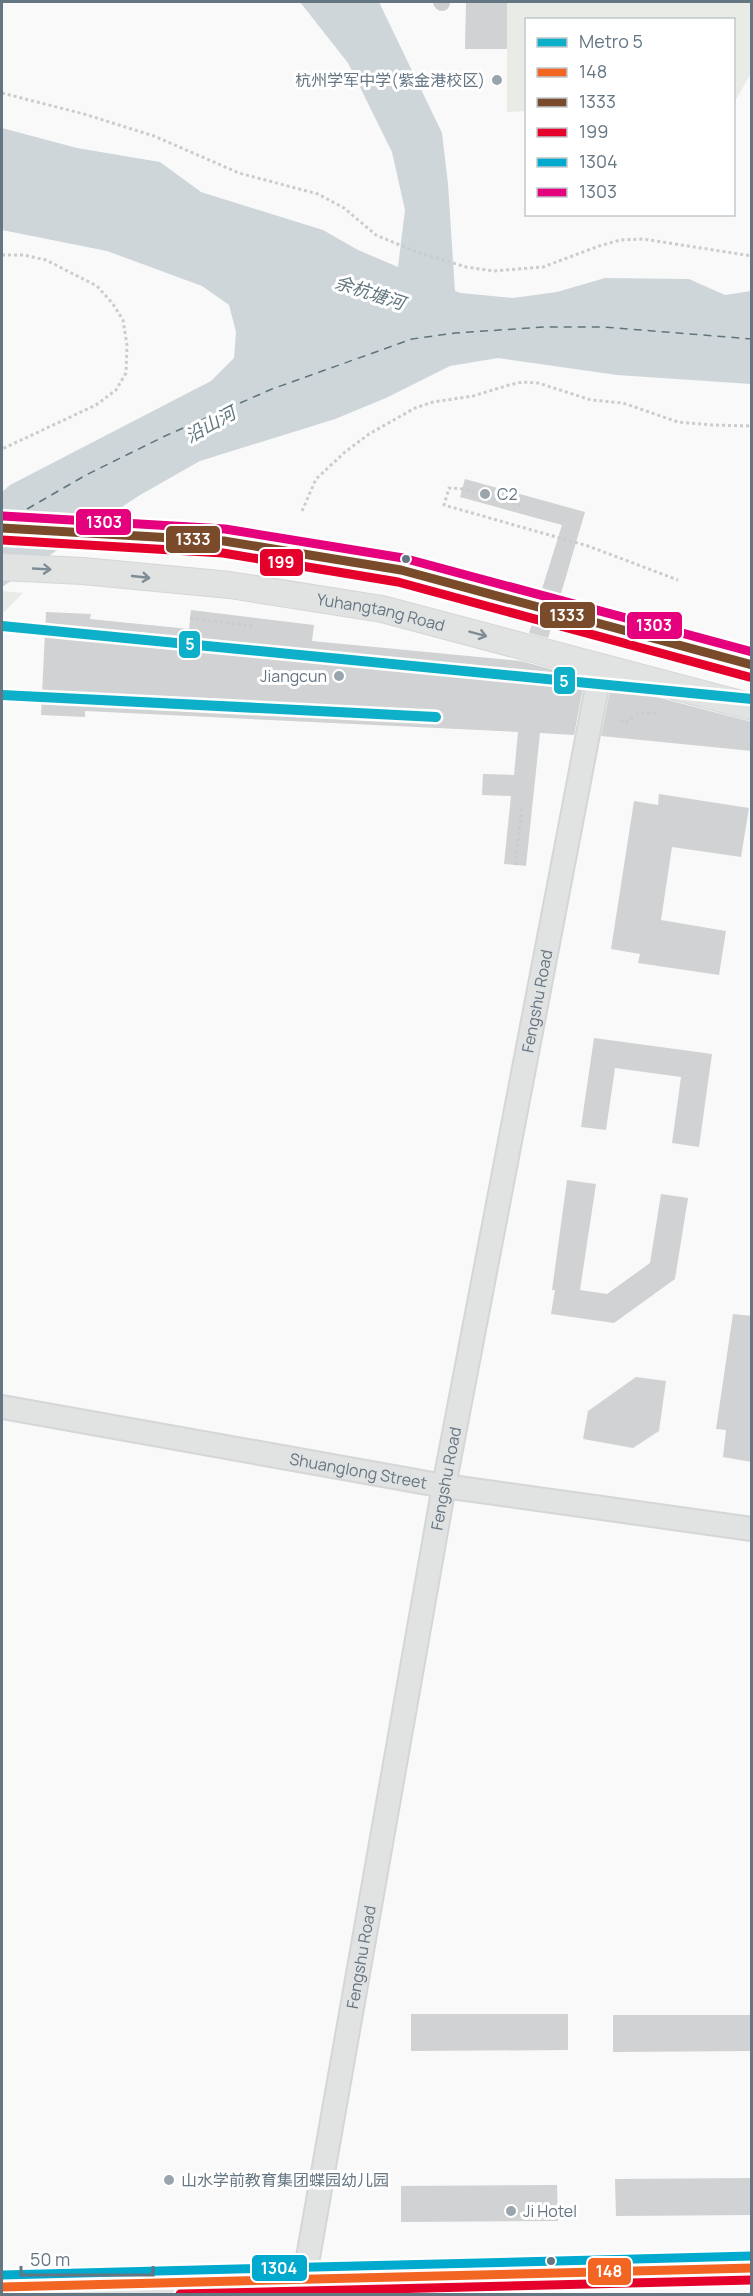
<svg xmlns="http://www.w3.org/2000/svg" width="753" height="2296" font-family="Manrope,'Noto Sans SC',sans-serif">
<style>
.green{fill:#e8ebe6}
.water{fill:#ced6d9}
.lines{fill:none;stroke-linecap:round;stroke-linejoin:round}
.ferry{stroke:#60757c;stroke-width:1.5;stroke-dasharray:8 6;stroke-linecap:butt}
.building{fill:#d0d2d3}
.secondary-casing{stroke:#d5d6d7;stroke-width:26}
.primary-casing{stroke:#d5d6d7;stroke-width:28}
.path{stroke:#cbcccd;stroke-width:3;stroke-dasharray:3 3;stroke-linecap:butt}
.street{stroke:#cecfd0;stroke-width:16}
.secondary{stroke:#e1e2e2;stroke-width:22}
.primary{stroke:#e1e2e2;stroke-width:26}
.bus-1-casing{stroke:#fff;stroke-width:14}
.bus-2-casing{stroke:#fff;stroke-width:14}
.bus-3-casing{stroke:#fff;stroke-width:14}
.bus-4-casing{stroke:#fff;stroke-width:14}
.bus-5-casing{stroke:#fff;stroke-width:14}
.bus-1{stroke:#f26522;stroke-width:9}
.bus-2{stroke:#7a4b2a;stroke-width:9}
.bus-3{stroke:#e4002b;stroke-width:9}
.bus-4{stroke:#00a9ce;stroke-width:9}
.bus-5{stroke:#e5007d;stroke-width:9}
.metro-1-casing{stroke:#fff;stroke-width:15}
.metro-1{stroke:#0db0c8;stroke-width:10}
.oneway{stroke:#7e8c96}
.poi-dot{fill:#99a4ac;stroke:#fff;stroke-width:2}
.bus-dot{fill:#657683;stroke:#fff;stroke-width:2}
.labels{text-anchor:middle;dominant-baseline:central;stroke-width:6;stroke-linejoin:round;paint-order:stroke}
.poi-label{font-size:16px;fill:#657683;stroke:#fff;text-anchor:start}
.street-label{font-size:16px;fill:#657683;stroke:#fff}
.water-label{font-size:18px;font-style:italic;fill:#60757c;stroke:#fff}
.line-badge{stroke:#fff;stroke-width:2}
.badge-label{font-size:16px;text-anchor:middle;font-weight:bold;fill:#fff}
</style>
<rect width="100%" height="100%" fill="#f9f9f9"/>
<g class="green">
<path d="M 507,2 L 751,2 L 751,73 L 734,103 L 734,20 L 526,20 L 526,111 L 507,112 Z"/>
<path d="M 2,591 L 23,593 L 2,614 Z"/>
</g>
<path class="water" d="M 300,2 L 379,2 L 442,133 L 448,184 L 455,291 L 461,293 L 513,298 L 557,292 L 605,278 L 689,279 L 725,295 L 751,291 L 751,384 L 617,375 L 498,358 L 450,366 L 386,398 L 335,419 L 200,461 L 140,495 L 2,587 L 2,492 L 10,485 L 211,381 L 234,358 L 236,332 L 229,305 L 202,286 L 107,251 L 2,230 L 2,128 L 77,148 L 160,162 L 201,192 L 323,230 L 358,250 L 398,267 L 405,210 L 392,152 L 348,63 Z"/>
<g class="lines">
<path class="ferry" d="M 15,516 L 86,475 L 165,436 L 272,389 L 412,339 L 455,333 L 544,327 L 603,327 L 752,339"/>
</g>
<g class="building">
<path d="M 466,2 L 507,2 L 507,49 L 465,49 Z"/>
<path d="M 465,479 L 585,512 L 560,597 L 541,592 L 562,525 L 460,497 Z"/>
<path d="M 191,610 L 314,625 L 312,641 L 521,661 L 585,678 L 574,735 L 540,733 L 526,866 L 504,864 L 511,796 L 482,795 L 483,774 L 514,775 L 518,732 L 85,711 L 85,717 L 41,715 L 46,612 L 91,614 L 90,619 L 189,629 Z"/>
<path d="M 533,621 L 552,626 L 548,638 L 529,633 Z"/>
<path d="M 611,685 L 752,722 L 752,751 L 601,736 Z"/>
<path d="M 659,794 L 749,808 L 741,857 L 672,847 L 661,920 L 726,931 L 719,975 L 638,963 L 640,954 L 611,949 L 634,801 L 658,805 Z"/>
<path d="M 594,1038 L 712,1054 L 699,1147 L 672,1143 L 681,1077 L 615,1068 L 606,1130 L 581,1127 Z"/>
<path d="M 567,1180 L 596,1184 L 580,1290 L 607,1294 L 650,1263 L 661,1194 L 688,1198 L 675,1279 L 614,1323 L 551,1314 L 555,1290 L 552,1290 Z"/>
<path d="M 733,1314 L 752,1316 L 752,1462 L 723,1457 L 726,1430 L 716,1429 Z"/>
<path d="M 636,1377 L 666,1381 L 659,1431 L 633,1448 L 583,1439 L 588,1411 Z"/>
<path d="M 411,2014 L 568,2014 L 568,2050 L 411,2051 Z"/>
<path d="M 613,2015 L 752,2015 L 752,2051 L 613,2052 Z"/>
<path d="M 752,2178 L 752,2215 L 616,2216 L 615,2179 Z"/>
<path d="M 557,2185 L 558,2221 L 401,2222 L 401,2186 Z"/>
</g>
<g class="lines">
<g class="secondary-casing">
<g id="secondary">
<path id="s1" d="M 2,1407 L 444,1486 L 752,1529"/>
<path d="M 2,2287 L 752,2268"/>
<path id="s2" d="M 305,2294 L 304,2280 L 444,1486 L 601,666"/>
</g>
</g>
<g class="primary-casing">
<g id="primary">
<path d="M 2,528 L 224,541 L 401,570 L 752,665"/>
<path id="s3" d="M 2,567 L 83,571 L 230,585 L 382,609 L 752,707"/>
</g>
</g>
<g class="path">
<path d="M 2,93 L 84,114 L 154,136 L 239,173 L 318,194 L 344,208 L 376,235 L 414,251 L 466,267 L 494,271 L 543,267 L 599,246 L 620,240 L 643,239 L 752,256"/>
<path d="M 2,255 L 24,255 L 46,260 L 97,286 L 113,304 L 123,320 L 127,345 L 126,373 L 116,390 L 96,405 L 2,449"/>
<path d="M 521,505 L 463,489 L 449,488 L 444,505 L 588,546 L 678,580"/>
<path d="M 302,511 L 316,479 L 345,452 L 369,434 L 415,408 L 433,402 L 473,396 L 509,385 L 522,382 L 538,383 L 591,400 L 623,403 L 678,422 L 712,425 L 752,426"/>
<path d="M 190,618 L 252,626"/>
<path d="M 620,720 L 626,722 L 639,713 L 655,713 L 656,709"/>
<path d="M 515,865 L 522,808"/>
</g>
<path class="street" d="M 441,2 L 442,3"/>
<use href="#secondary" class="secondary"/>
<use href="#primary" class="primary"/>
<g class="bus-1-casing">
<path id="bus-1" d="M 2,2287 L 752,2268"/>
</g>
<g class="bus-2-casing">
<path id="bus-2" d="M 2,528 L 224,541 L 401,570 L 752,665"/>
</g>
<g class="bus-3-casing">
<g id="bus-3">
<path d="M 2,540 L 223,553 L 398,582 L 749,677"/>
<path d="M 180,2294 L 752,2280"/>
</g>
</g>
<g class="bus-4-casing">
<path id="bus-4" d="M 2,2275 L 752,2256"/>
</g>
<g class="bus-5-casing">
<path id="bus-5" d="M 3,516 L 225,529 L 403,558 L 752,652"/>
</g>
<use href="#bus-1" class="bus-1"/>
<use href="#bus-2" class="bus-2"/>
<use href="#bus-3" class="bus-3"/>
<use href="#bus-4" class="bus-4"/>
<use href="#bus-5" class="bus-5"/>
<g class="metro-1-casing">
<g id="metro-1">
<path d="M 2,626 L 752,699"/>
<path d="M 2,695 L 436,717"/>
</g>
</g>
<use href="#metro-1" class="metro-1"/>
</g>
<defs><path id="oneway-shaft" d="M-6 0H5M1.5-3L5.5 0L1.5 3" fill="none" stroke-width="1.6" stroke-linecap="round" stroke-linejoin="round" transform="scale(1.5)"/></defs>
<g class="oneway">
<use href="#oneway-shaft" transform="translate(42 569) rotate(3)"/>
<use href="#oneway-shaft" transform="translate(141 577) rotate(6)"/>
<use href="#oneway-shaft" transform="translate(478 634) rotate(15)"/>
</g>
<g class="poi-dot">
<circle cx="497" cy="80" r="6"/>
<circle cx="485" cy="494" r="6"/>
<circle cx="339" cy="676" r="6"/>
<circle cx="169" cy="2180" r="6"/>
<circle cx="511" cy="2211" r="6"/>
</g>
<g class="bus-dot">
<circle cx="406" cy="559" r="5"/>
<circle cx="551" cy="2261" r="5"/>
</g>
<g class="labels">
<g class="poi-label">
<text x="485" y="80" text-anchor="end">杭州学军中学(紫金港校区)</text>
<text x="497" y="494">C2</text>
<text x="327" y="676" text-anchor="end">Jiangcun</text>
<text x="181" y="2180">山水学前教育集团蝶园幼儿园</text>
<text x="523" y="2211">Ji Hotel</text>
</g>
<g class="street-label">
<text stroke="none"><textPath href="#s3" startOffset="382">Yuhangtang Road</textPath></text>
<text stroke="none"><textPath href="#s2" startOffset="1314">Fengshu Road</textPath></text>
<text stroke="none"><textPath href="#s1" startOffset="362">Shuanglong Street</textPath></text>
<text stroke="none"><textPath href="#s2" startOffset="828">Fengshu Road</textPath></text>
<text stroke="none"><textPath href="#s2" startOffset="342">Fengshu Road</textPath></text>
</g>
<g class="water-label">
<text transform="translate(370 292) rotate(18)">余杭塘河</text>
<text transform="translate(210 424) rotate(-29)">沿山河</text>
</g>
</g>
<g class="line-badge">
<rect x="75" y="508" width="57" height="28" rx="6" fill="#e5007d"/>
<rect x="165" y="525" width="56" height="29" rx="6" fill="#7a4b2a"/>
<rect x="259" y="548" width="45" height="29" rx="6" fill="#e4002b"/>
<rect x="539" y="601" width="57" height="28" rx="6" fill="#7a4b2a"/>
<rect x="626" y="611" width="57" height="29" rx="6" fill="#e5007d"/>
<rect x="178" y="630" width="23" height="29" rx="6" fill="#0db0c8"/>
<rect x="553" y="666" width="23" height="29" rx="6" fill="#0db0c8"/>
<rect x="251" y="2254" width="57" height="28" rx="6" fill="#00a9ce"/>
<rect x="587" y="2257" width="45" height="29" rx="6" fill="#f26522"/>
</g>
<g class="badge-label">
<text x="104" y="528">1303</text>
<text x="193" y="545">1333</text>
<text x="281" y="568">199</text>
<text x="567" y="621">1333</text>
<text x="654" y="631">1303</text>
<text x="190" y="650">5</text>
<text x="564" y="687">5</text>
<text x="279" y="2274">1304</text>
<text x="609" y="2277">148</text>
</g>
<rect width="753" height="2296" fill="none" stroke="#657683" stroke-width="6"/>
<rect x="525" y="18" width="210" height="198" fill="#ffffff" stroke="#c1c8cd" stroke-width="1.5"/>
<rect x="537" y="38" width="30" height="9" fill="#0db0c8" stroke="#c1c8cd" stroke-width="1.5"/>
<text x="579" y="48" font-size="18" fill="#657683">Metro 5</text>
<rect x="537" y="68" width="30" height="9" fill="#f26522" stroke="#c1c8cd" stroke-width="1.5"/>
<text x="579" y="78" font-size="18" fill="#657683">148</text>
<rect x="537" y="98" width="30" height="9" fill="#7a4b2a" stroke="#c1c8cd" stroke-width="1.5"/>
<text x="579" y="108" font-size="18" fill="#657683">1333</text>
<rect x="537" y="128" width="30" height="9" fill="#e4002b" stroke="#c1c8cd" stroke-width="1.5"/>
<text x="579" y="138" font-size="18" fill="#657683">199</text>
<rect x="537" y="158" width="30" height="9" fill="#00a9ce" stroke="#c1c8cd" stroke-width="1.5"/>
<text x="579" y="168" font-size="18" fill="#657683">1304</text>
<rect x="537" y="188" width="30" height="9" fill="#e5007d" stroke="#c1c8cd" stroke-width="1.5"/>
<text x="579" y="198" font-size="18" fill="#657683">1303</text>
<path d="M21 2266v9h132v-9" fill="none" stroke="#657683" stroke-width="3"/>
<text x="30" y="2266" font-size="18" fill="#657683" stroke="#ffffff" stroke-width="4.5" paint-order="stroke">50 m</text>
</svg>
